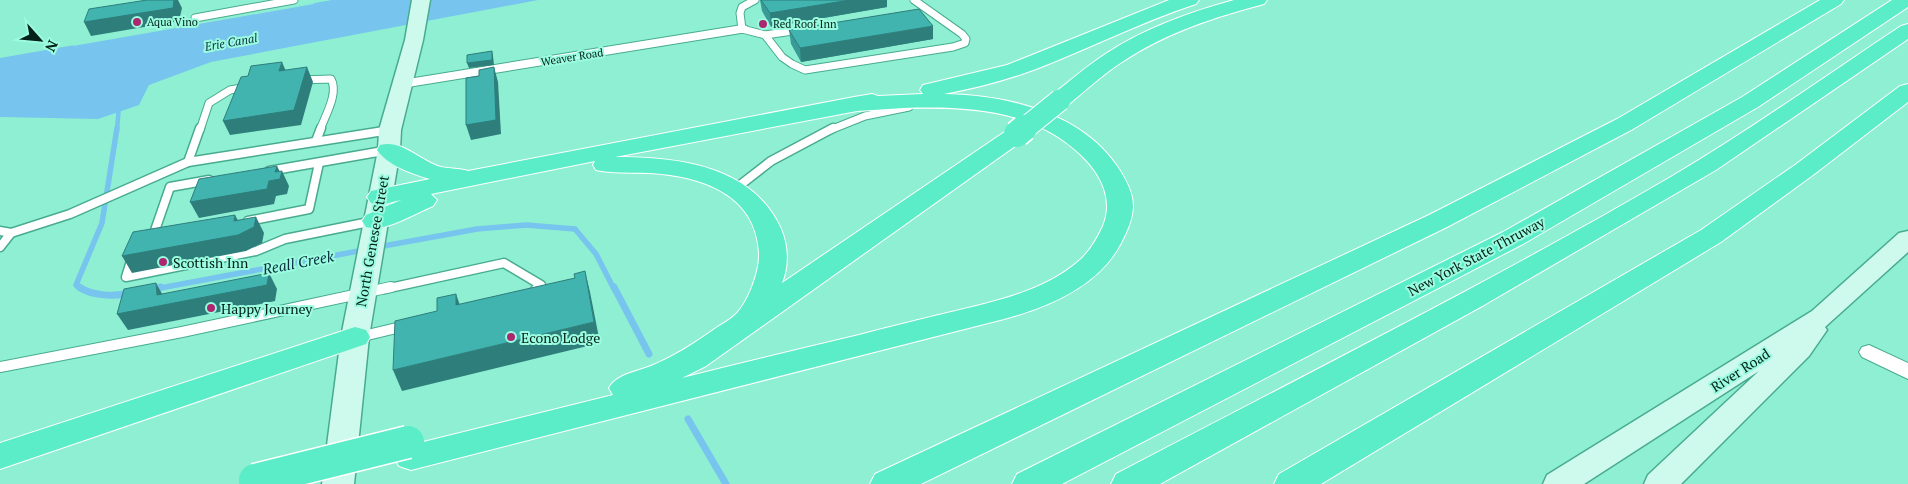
<svg xmlns="http://www.w3.org/2000/svg" width="1908" height="484" font-family="'PT Serif',serif">
<style>
.water{fill:#77c5ee}
.pier{fill:#8eefd2}
.lines{fill:none;stroke-linecap:round;stroke-linejoin:round}
.stream-far2{stroke:#77c5ee;stroke-width:4.5}
.stream-far1{stroke:#77c5ee;stroke-width:5.5}
.stream{stroke:#77c5ee;stroke-width:7}
.lane-far2-casing{stroke:#48ab90;stroke-width:9}
.lane-far1-casing{stroke:#48ab90;stroke-width:11}
.lane-casing{stroke:#48ab90;stroke-width:12}
.street-casing{stroke:#48ab90;stroke-width:2}
.secondary-casing{stroke:#48ab90;stroke-width:3}
.highway-casing{stroke:#fff;stroke-width:2}
.lane-far2{stroke:#fff;stroke-width:7}
.lane-far1{stroke:#fff;stroke-width:8}
.lane{stroke:#fff;stroke-width:10}
.street{fill:#fff;fill-rule:evenodd}
.secondary{fill:#cefaee;fill-rule:evenodd}
.highway{fill:#5aedc7;fill-rule:evenodd}
.highway-bridge-far2-casing{stroke:#fff;stroke-width:23;stroke-linecap:butt}
.highway-bridge-far1-casing{stroke:#fff;stroke-width:29;stroke-linecap:butt}
.highway-bridge-casing{stroke:#fff;stroke-width:35;stroke-linecap:butt}
.highway-bridge-far2{stroke:#5aedc7;stroke-width:21}
.highway-bridge-far1{stroke:#5aedc7;stroke-width:26}
.highway-bridge{stroke:#5aedc7;stroke-width:32}
.wall{fill:#389b97}
.shaded-wall{fill:#2e7e7b}
.building{fill:#41b4b0;stroke:#2e7e7b}
.poi-dot{fill:#ac276f;stroke:#9bfcdf;stroke-width:2}
.labels{text-anchor:middle;dominant-baseline:central;stroke-width:4;stroke-linejoin:round;paint-order:stroke}
.far-poi-label{font-size:11px;fill:#022119;stroke:#9bfcdf;text-anchor:start}
.far-street-label{font-size:11px;fill:#022119;stroke:#9bfcdf}
.far-water-label{font-size:12px;font-style:italic;fill:#082d3e;stroke:#9bfcdf}
.street-label{font-size:14px;fill:#022119;stroke:#9bfcdf}
.poi-label{font-size:14px;fill:#022119;stroke:#9bfcdf;text-anchor:start}
.water-label{font-size:15px;font-style:italic;fill:#082d3e;stroke:#9bfcdf}
</style>
<rect width="100%" height="100%" fill="#8eefd2"/>
<path class="water" d="M 332,0 L 538,0 L 211,62 L 149,85 L 139,105 L 98,119 L 0,117 L 0,58 Z"/>
<path class="pier" d="M 314,3 L 314,4 L 73,46 L 74,44 Z"/>
<g class="lines">
<path class="stream-far2" d="M 117,130 L 119,105"/>
<g class="stream-far1">
<path d="M 378,247 L 477,229 L 526,225 L 575,229 L 596,254 L 614,289"/>
<path d="M 81,289 L 76,285 L 102,223 L 117,128"/>
<path d="M 155,289 L 364,250"/>
</g>
<g class="stream">
<path d="M 79,287 C 92,296 115,297 130,293"/>
<path d="M 614,287 L 649,354"/>
<path d="M 152,289 L 161,287"/>
<path d="M 688,419 L 726,484"/>
</g>
<g class="lane-far2-casing">
<g id="lane-far2">
<path d="M 755,0 L 742,7 L 740,13 L 742,29 L 765,35 L 782,57 L 792,64 L 805,70 L 953,47 L 965,43 L 966,39 L 962,34 L 914,0"/>
<path d="M 195,18 L 294,0"/>
<path d="M 765,35 L 800,30"/>
<path d="M 300,80 L 331,79 C 339,93 325,116 320,130"/>
<path d="M 200,130 L 209,103 L 230,90 L 247,87"/>
<path d="M 830,130 L 865,116 L 909,107"/>
</g>
</g>
<g class="lane-far1-casing">
<g id="lane-far1">
<path d="M 316,141 L 321,128"/>
<path d="M 188,162 L 200,128"/>
<path d="M 269,171 L 389,150"/>
<path d="M 735,189 L 771,161 L 833,128"/>
<path d="M 248,221 L 309,209 L 319,163"/>
<path d="M 0,231 L 11,233 L 0,247"/>
<path d="M 11,233 L 70,214 L 188,162 L 390,130"/>
<path d="M 152,239 L 170,187 L 209,180"/>
<path d="M 132,258 L 126,277 L 256,251 L 285,239 L 374,221"/>
<path d="M 385,289 L 504,263 L 541,285 L 537,289"/>
</g>
</g>
<g class="lane-casing">
<g id="lane">
<path d="M 533,293 L 539,287"/>
<path d="M 359,337 L 405,326"/>
<path d="M 0,367 L 182,332 L 391,287"/>
</g>
</g>
<g class="street-casing">
<g id="street">
<path d="M 742,25 L 747,26 L 748,29 L 747,32 L 402,88 L 395,84 L 402,80 Z"/>
<path d="M 1869,345 L 1908,363 L 1908,379 L 1862,357 L 1859,352 L 1862,347 Z"/>
</g>
</g>
<g class="secondary-casing">
<g id="secondary">
<path d="M 412,0 L 430,0 L 423,40 L 401,130 L 400,150 L 369,337 L 354,484 L 322,484 L 341,337 L 378,150 L 379,130 L 405,40 Z"/>
<path d="M 1908,231 L 1908,252 L 1825,327 L 1827,330 L 1809,356 L 1681,484 L 1644,484 L 1648,475 L 1759,371 L 1584,484 L 1543,484 L 1547,475 L 1812,311 L 1899,233 Z"/>
</g>
</g>
<g class="highway-casing">
<g id="highway">
<path d="M 1169,0 L 1199,0 L 1196,4 C 1141,22 1090,48 1036,69 C 1007,80 976,88 944,94 C 1006,95 1080,112 1117,166 C 1137,196 1138,211 1121,243 C 1099,286 1049,307 1004,319 L 411,470 L 399,466 L 394,457 L 399,448 L 613,395 L 609,388 C 617,374 636,372 651,366 C 675,356 695,343 716,328 C 722,324 730,320 735,315 C 748,303 760,271 759,253 C 756,193 700,176 649,173 C 632,172 613,174 596,170 L 593,165 L 595,161 L 431,194 L 437,200 L 433,206 C 413,214 387,232 366,227 L 362,221 L 366,215 L 401,200 L 380,205 L 371,203 L 367,197 L 371,191 L 430,179 C 412,174 387,165 377,150 L 380,145 C 402,139 420,161 441,167 C 450,169 459,168 468,171 L 854,97 L 872,94 L 878,96 L 923,94 L 920,90 L 923,85 L 1007,65 ZM 904,108 C 967,106 1033,109 1081,155 C 1101,174 1114,199 1103,226 C 1097,239 1090,251 1080,260 C 1044,292 992,302 947,313 C 918,320 888,327 859,335 C 800,349 741,363 682,378 L 706,366 L 1025,139 L 1029,134 L 1025,129 L 1017,127 L 1009,129 L 782,283 C 790,263 788,240 777,221 C 746,164 674,157 615,157 L 857,111 Z"/>
<path d="M 1234,0 L 1267,0 L 1264,4 C 1215,17 1165,33 1122,62 C 1103,74 1086,90 1068,105 L 1060,107 L 1052,105 L 1049,100 L 1052,95 C 1070,81 1088,65 1107,53 C 1145,28 1190,12 1234,0 Z"/>
<path d="M 1820,0 L 1844,0 L 1841,4 L 1633,129 L 1447,227 L 921,484 L 870,484 L 875,474 L 1429,215 L 1617,119 Z"/>
<path d="M 1892,0 L 1908,0 L 1908,7 L 1758,107 L 1523,244 L 1062,484 L 1012,484 L 1017,474 L 1503,232 L 1742,97 Z"/>
<path d="M 1908,24 L 1908,39 L 1716,170 L 1484,305 L 1160,484 L 1111,484 L 1116,474 C 1301,377 1489,283 1669,178 C 1749,131 1824,77 1901,26 Z"/>
<path d="M 1908,84 L 1908,102 L 1813,175 L 1721,242 L 1321,484 L 1274,484 L 1279,474 L 1701,230 L 1795,165 L 1900,86 Z"/>
<path d="M 355,327 L 366,330 L 370,337 L 366,344 L 0,469 L 0,443 Z"/>
</g>
</g>
<use href="#lane-far2" class="lane-far2"/>
<use href="#lane-far1" class="lane-far1"/>
<use href="#lane" class="lane"/>
<use href="#street" class="street"/>
<use href="#secondary" class="secondary"/>
<use href="#highway" class="highway"/>
<g class="highway-bridge-far2-casing">
<path id="highway-bridge-far2" d="M 1023,130 L 1060,100"/>
</g>
<g class="highway-bridge-far1-casing">
<path id="highway-bridge-far1" d="M 1017,134 L 1024,128"/>
</g>
<g class="highway-bridge-casing">
<path id="highway-bridge" d="M 255,480 L 408,442"/>
</g>
<use href="#highway-bridge-far2" class="highway-bridge-far2"/>
<use href="#highway-bridge-far1" class="highway-bridge-far1"/>
<use href="#highway-bridge" class="highway-bridge"/>
</g>
<g class="wall">
<path d="M 760,0 L 887,0 L 887,7 L 771,27 L 762,11 Z"/>
<path d="M 789,30 L 933,39 L 801,62 L 791,44 Z"/>
</g>
<g class="shaded-wall">
<path d="M 174,0 L 178,0 L 182,8 L 179,21 L 91,36 L 84,22 Z"/>
<path d="M 850,0 L 887,0 L 887,7 L 771,27 L 770,13 Z"/>
<path d="M 933,26 L 933,39 L 801,62 L 800,48 Z"/>
<path d="M 492,51 L 493,56 L 494,65 L 469,68 L 467,63 Z"/>
<path d="M 282,62 L 288,76 L 279,71 Z"/>
<path d="M 307,67 L 313,82 L 301,125 L 230,135 L 223,121 Z"/>
<path d="M 494,67 L 498,82 L 501,134 L 471,140 L 466,125 Z"/>
<path d="M 277,166 L 281,174 L 282,171 L 289,186 L 287,194 L 276,196 L 274,204 L 199,218 L 190,202 L 269,181 L 275,172 Z"/>
<path d="M 235,215 L 243,230 L 256,217 L 264,233 L 262,243 L 246,251 L 132,273 L 122,256 L 234,221 Z"/>
<path d="M 585,271 L 590,292 L 600,343 L 402,391 L 393,370 L 594,322 Z"/>
<path d="M 269,273 L 277,289 L 275,301 L 128,330 L 117,314 L 157,295 L 156,283 L 165,299 Z"/>
<path d="M 456,294 L 463,314 L 456,305 Z"/>
</g>
<g class="building">
<path d="M 147,0 L 174,0 L 173,8 L 84,22 L 89,9 Z"/>
<path d="M 761,0 L 850,0 L 770,13 Z"/>
<path d="M 919,9 L 933,26 L 800,48 L 789,30 Z"/>
<path d="M 492,51 L 492,60 L 467,63 L 467,55 Z"/>
<path d="M 282,62 L 279,71 L 307,67 L 294,110 L 223,121 L 241,77 L 248,76 L 251,66 Z"/>
<path d="M 494,67 L 496,120 L 466,125 L 466,78 L 479,76 L 479,70 Z"/>
<path d="M 277,166 L 275,172 L 282,171 L 280,179 L 269,181 L 267,189 L 190,202 L 199,179 Z"/>
<path d="M 235,215 L 234,221 L 256,217 L 254,227 L 238,235 L 122,256 L 133,232 Z"/>
<path d="M 585,271 L 594,322 L 393,370 L 395,321 L 437,311 L 437,298 L 456,294 L 456,305 L 575,278 L 574,274 Z"/>
<path d="M 269,273 L 267,285 L 117,314 L 124,289 L 156,283 L 157,295 Z"/>
</g>
<g class="poi-dot">
<circle cx="137" cy="22" r="5"/>
<circle cx="763" cy="24" r="5"/>
<circle cx="163" cy="262" r="5"/>
<circle cx="211" cy="308" r="5"/>
<circle cx="511" cy="337" r="5"/>
</g>
<g class="labels">
<g class="far-poi-label">
<text x="147" y="22">Aqua Vino</text>
<text x="773" y="24">Red Roof Inn</text>
</g>
<g class="far-street-label">
<text transform="translate(572 57) rotate(-9)">Weaver Road</text>
</g>
<g class="far-water-label">
<text transform="translate(231 42) rotate(-10)">Erie Canal</text>
</g>
<g class="street-label">
<text transform="translate(372 241) rotate(-80)">North Genesee Street</text>
<text transform="translate(1476 256) rotate(-28)">New York State Thruway</text>
<text transform="translate(1740 370) rotate(-33)">River Road</text>
</g>
<g class="poi-label">
<text x="173" y="262">Scottish Inn</text>
<text x="221" y="308">Happy Journey</text>
<text x="521" y="337">Econo Lodge</text>
</g>
<g class="water-label">
<text transform="translate(298 262) rotate(-11)">Reall Creek</text>
</g>
</g>
<g transform="translate(40 40) rotate(117)" stroke="#9bfcdf" stroke-width="4" paint-order="stroke">
<path d="M0-4L9 19L0 12L-9 19Z" fill="#022119"/>
<text y="-8" font-size="14" font-weight="bold" text-anchor="middle" fill="#022119">N</text>
</g>
</svg>
